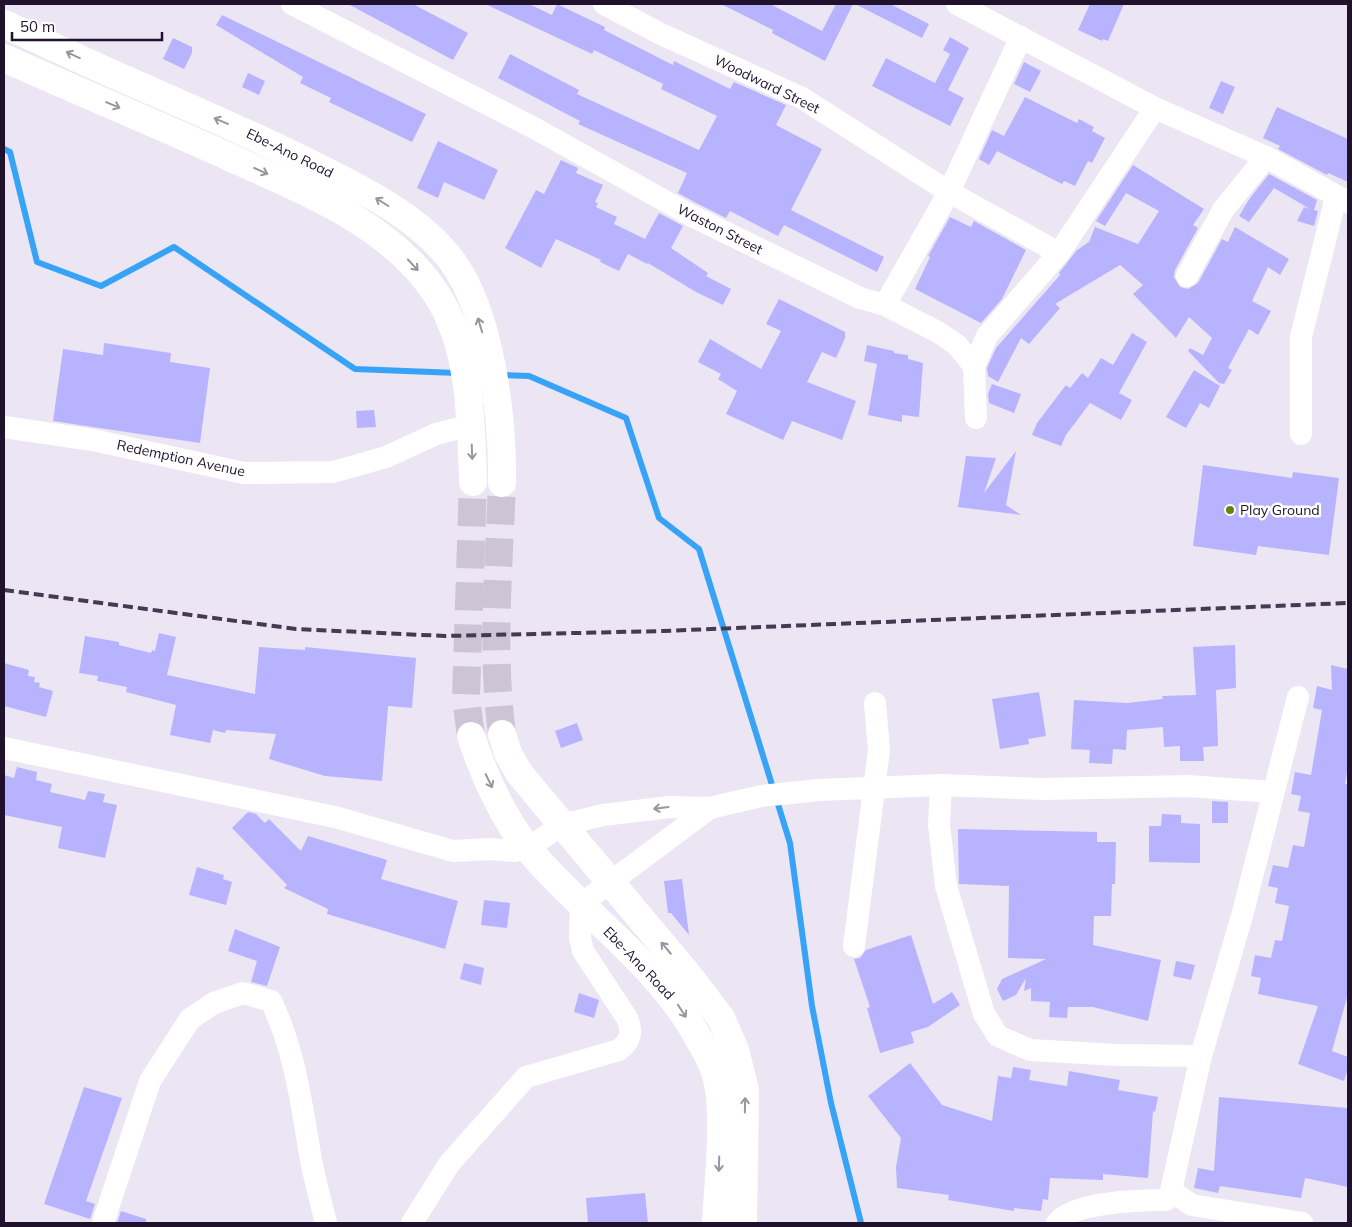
<svg xmlns="http://www.w3.org/2000/svg" width="1352" height="1227" font-family="Mulish,sans-serif">
<style>
.lines{fill:none;stroke-linecap:round;stroke-linejoin:round}
.stream{stroke:#37a3f7;stroke-width:6}
.building{fill:#b8b3fe}
.secondary-tunnel{stroke:#cdc5d6;stroke-width:28;stroke-dasharray:28 14;stroke-linecap:butt}
.minor{stroke:#fff;stroke-width:22}
.secondary{stroke:#fff;stroke-width:28}
.rail{stroke:#463951;stroke-width:4;stroke-dasharray:10 5;stroke-linecap:butt}
.oneway{stroke:#9b94a0}
.poi-dot{fill:#618609;stroke:#fff;stroke-width:2}
.labels{text-anchor:middle;dominant-baseline:central;stroke-width:5;stroke-linejoin:round;paint-order:stroke}
.street-label{font-size:14px;fill:#20122c;stroke:#fff}
.poi-label{font-size:14px;fill:#20122c;stroke:#fff;text-anchor:start}
</style>
<rect width="100%" height="100%" fill="#ece5f4"/>
<g class="lines">
<g class="stream">
<path d="M 4,149 L 10,152 L 37,262 L 101,286 L 174,247 L 355,369 L 457,373"/>
<path d="M 500,375 L 529,376 L 626,418 L 659,518 L 699,549 L 790,843 L 812,1006 L 831,1103 L 861,1223"/>
</g>
</g>
<g class="building">
<path d="M 348,4 L 413,4 L 468,33 L 453,60 Z"/>
<path d="M 485,4 L 529,4 L 552,15 L 557,4 L 605,27 L 604,30 L 673,65 L 674,61 L 730,89 L 734,82 L 786,105 L 776,125 L 822,149 L 791,210 L 884,257 L 877,272 L 784,225 L 778,236 L 730,211 L 726,218 L 698,204 L 678,193 L 687,173 L 578,124 L 580,121 L 498,78 L 510,54 L 579,90 L 577,94 L 699,150 L 717,116 L 661,89 L 663,84 L 594,50 L 592,54 Z"/>
<path d="M 721,4 L 770,4 L 822,31 L 836,4 L 853,4 L 825,61 L 772,33 L 773,30 Z"/>
<path d="M 855,4 L 890,4 L 929,24 L 922,38 Z"/>
<path d="M 1090,4 L 1124,4 L 1108,41 L 1103,39 L 1102,41 L 1078,30 Z"/>
<path d="M 222,15 L 426,114 L 412,142 L 329,102 L 331,98 L 300,83 L 303,77 L 216,25 Z"/>
<path d="M 950,37 L 969,48 L 948,90 L 964,98 L 950,126 L 872,86 L 886,58 L 935,83 L 950,54 L 943,50 Z"/>
<path d="M 173,38 L 192,47 L 192,53 L 184,69 L 163,59 Z"/>
<path d="M 1024,62 L 1041,71 L 1030,92 L 1014,84 Z"/>
<path d="M 248,73 L 265,81 L 259,95 L 242,87 Z"/>
<path d="M 1221,81 L 1235,87 L 1223,114 L 1209,108 Z"/>
<path d="M 1025,97 L 1077,123 L 1079,119 L 1094,127 L 1092,131 L 1105,138 L 1092,163 L 1088,161 L 1075,186 L 1064,181 L 1062,184 L 997,151 L 989,165 L 979,159 L 992,130 L 1004,136 Z"/>
<path d="M 1277,107 L 1348,139 L 1348,182 L 1328,173 L 1327,175 L 1278,149 L 1280,146 L 1263,138 Z"/>
<path d="M 438,141 L 498,170 L 484,200 L 444,182 L 438,198 L 417,188 Z"/>
<path d="M 561,160 L 578,168 L 576,173 L 603,185 L 595,202 L 598,203 L 596,207 L 617,217 L 614,224 L 645,239 L 659,213 L 683,226 L 671,248 L 708,273 L 706,276 L 731,289 L 723,305 L 696,292 L 648,263 L 647,264 L 628,254 L 619,271 L 600,262 L 601,260 L 556,239 L 541,268 L 505,248 L 536,190 L 544,194 Z"/>
<path d="M 1133,165 L 1204,209 L 1193,225 L 1198,228 L 1175,270 L 1174,277 L 1180,287 L 1188,289 L 1198,283 L 1222,239 L 1228,242 L 1235,227 L 1289,259 L 1280,275 L 1268,267 L 1252,301 L 1271,311 L 1258,335 L 1249,329 L 1228,368 L 1232,370 L 1224,384 L 1219,383 L 1188,351 L 1190,348 L 1203,355 L 1212,338 L 1189,317 L 1176,338 L 1133,294 L 1143,285 L 1120,265 L 1055,304 L 1060,308 L 1029,344 L 1021,338 L 998,382 L 988,376 L 987,368 L 996,348 L 1060,275 L 1059,273 L 1077,250 L 1089,242 L 1095,227 L 1138,244 L 1159,211 L 1126,193 L 1105,226 L 1096,221 Z"/>
<path d="M 1269,174 L 1317,200 L 1314,210 L 1318,211 L 1314,226 L 1297,221 L 1304,207 L 1310,209 L 1274,188 L 1249,222 L 1239,216 L 1250,198 Z"/>
<path d="M 950,217 L 971,227 L 974,221 L 1026,250 L 1002,299 L 981,323 L 915,289 L 930,257 L 928,256 Z"/>
<path d="M 779,299 L 845,332 L 845,338 L 836,358 L 822,352 L 807,382 L 856,401 L 842,440 L 792,421 L 783,440 L 726,414 L 737,391 L 718,379 L 721,374 L 698,362 L 710,339 L 761,369 L 781,331 L 766,324 Z"/>
<path d="M 1132,333 L 1147,342 L 1119,393 L 1132,400 L 1121,420 L 1090,403 L 1066,435 L 1061,446 L 1032,435 L 1037,423 L 1066,385 L 1070,388 L 1082,373 L 1088,378 L 1101,358 L 1113,365 Z"/>
<path d="M 104,343 L 171,353 L 170,362 L 210,368 L 200,443 L 53,421 L 63,349 L 103,355 Z"/>
<path d="M 867,345 L 894,351 L 894,353 L 908,355 L 908,359 L 923,363 L 919,417 L 902,415 L 902,422 L 868,415 L 877,364 L 864,361 Z"/>
<path d="M 1194,370 L 1220,386 L 1209,408 L 1200,403 L 1186,428 L 1166,417 Z"/>
<path d="M 992,384 L 1021,394 L 1014,413 L 989,403 L 988,394 Z"/>
<path d="M 374,410 L 376,427 L 357,428 L 356,411 Z"/>
<path d="M 1016,451 L 1006,505 L 1021,515 L 958,507 L 966,456 L 996,458 L 984,493 Z"/>
<path d="M 1203,465 L 1292,478 L 1293,472 L 1339,478 L 1329,555 L 1258,546 L 1256,555 L 1193,546 Z"/>
<path d="M 159,633 L 176,637 L 167,675 L 255,694 L 259,647 L 305,650 L 305,647 L 416,658 L 412,708 L 388,706 L 382,781 L 325,776 L 269,759 L 276,734 L 226,730 L 225,733 L 213,730 L 210,743 L 170,735 L 176,705 L 126,692 L 127,687 L 97,681 L 98,676 L 79,673 L 85,636 L 119,642 L 119,645 L 151,653 L 152,650 L 155,651 Z"/>
<path d="M 1235,645 L 1236,688 L 1216,690 L 1218,746 L 1203,747 L 1204,761 L 1180,761 L 1180,746 L 1164,747 L 1163,727 L 1127,730 L 1126,750 L 1113,749 L 1112,764 L 1089,763 L 1090,750 L 1071,749 L 1074,700 L 1127,703 L 1163,699 L 1162,696 L 1196,695 L 1193,647 Z"/>
<path d="M 4,663 L 29,670 L 28,676 L 35,677 L 34,682 L 40,683 L 39,687 L 53,691 L 46,717 L 4,706 Z"/>
<path d="M 1331,665 L 1348,669 L 1348,767 L 1345,784 L 1348,784 L 1348,994 L 1332,1051 L 1348,1057 L 1348,1068 L 1344,1081 L 1298,1064 L 1318,1006 L 1258,994 L 1261,978 L 1251,976 L 1255,955 L 1271,958 L 1275,940 L 1282,941 L 1289,906 L 1275,903 L 1278,888 L 1268,886 L 1273,865 L 1288,868 L 1293,845 L 1304,847 L 1310,813 L 1298,811 L 1301,796 L 1291,794 L 1295,772 L 1311,775 L 1322,710 L 1313,708 L 1317,686 L 1332,690 Z"/>
<path d="M 1039,692 L 1046,736 L 1028,739 L 1029,744 L 1000,749 L 992,699 Z"/>
<path d="M 577,723 L 583,740 L 561,748 L 555,731 Z"/>
<path d="M 17,767 L 37,772 L 36,780 L 52,784 L 50,792 L 85,800 L 88,791 L 105,794 L 103,802 L 117,805 L 105,858 L 58,848 L 62,827 L 4,815 L 4,775 L 14,778 Z"/>
<path d="M 1212,801 L 1228,802 L 1228,823 L 1212,823 Z"/>
<path d="M 248,812 L 256,814 L 265,823 L 269,819 L 301,851 L 308,836 L 387,860 L 381,879 L 458,901 L 445,949 L 327,914 L 328,909 L 284,888 L 287,885 L 232,828 Z"/>
<path d="M 1162,814 L 1181,815 L 1181,823 L 1200,824 L 1200,863 L 1149,862 L 1149,826 L 1161,826 Z"/>
<path d="M 958,829 L 1097,832 L 1097,842 L 1116,842 L 1115,884 L 1112,884 L 1111,916 L 1094,916 L 1093,945 L 1161,960 L 1148,1021 L 1093,1007 L 1068,1007 L 1067,1018 L 1049,1017 L 1050,1002 L 1031,1001 L 1031,988 L 1024,991 L 1026,978 L 1016,995 L 1003,1001 L 997,989 L 1002,979 L 1046,959 L 1008,958 L 1009,886 L 959,884 Z"/>
<path d="M 197,867 L 224,875 L 223,879 L 232,882 L 226,905 L 189,895 Z"/>
<path d="M 682,879 L 689,935 L 671,913 L 668,913 L 664,881 Z"/>
<path d="M 484,900 L 510,903 L 507,928 L 481,925 Z"/>
<path d="M 235,929 L 280,947 L 267,986 L 251,982 L 257,961 L 228,951 Z"/>
<path d="M 911,935 L 933,1004 L 952,992 L 960,1005 L 928,1027 L 911,1032 L 914,1043 L 880,1053 L 867,1008 L 870,1007 L 854,959 L 860,958 L 866,950 Z"/>
<path d="M 1176,961 L 1195,965 L 1191,980 L 1173,976 Z"/>
<path d="M 464,963 L 484,968 L 481,985 L 460,979 Z"/>
<path d="M 579,993 L 599,1000 L 594,1018 L 574,1012 Z"/>
<path d="M 910,1063 L 942,1105 L 992,1121 L 998,1076 L 1011,1078 L 1013,1067 L 1031,1070 L 1029,1080 L 1067,1086 L 1069,1071 L 1120,1080 L 1118,1090 L 1158,1097 L 1155,1112 L 1153,1111 L 1148,1178 L 1103,1174 L 1103,1180 L 1050,1178 L 1048,1200 L 1043,1199 L 1041,1211 L 1014,1208 L 1014,1211 L 948,1200 L 949,1195 L 897,1188 L 896,1167 L 901,1138 L 868,1096 Z"/>
<path d="M 84,1087 L 122,1098 L 86,1201 L 95,1204 L 90,1219 L 44,1204 Z"/>
<path d="M 1219,1097 L 1348,1108 L 1348,1187 L 1305,1178 L 1301,1198 L 1220,1186 L 1218,1193 L 1194,1188 L 1198,1168 L 1214,1171 Z"/>
<path d="M 645,1193 L 648,1223 L 588,1223 L 586,1198 Z"/>
<path d="M 121,1211 L 146,1219 L 146,1223 L 117,1223 Z"/>
</g>
<g class="lines">
<g class="secondary-tunnel">
<path d="M 502,734 C 491,651 499,567 502,483"/>
<path d="M 471,736 L 466,697 L 473,482"/>
</g>
<g class="minor">
<path d="M 292,4 L 536,129 L 692,216 L 860,298 L 885,305 L 949,192 L 1021,37"/>
<path d="M 604,4 L 661,34 L 802,98 L 949,192 L 1059,253"/>
<path d="M 957,4 L 1155,108 L 1266,157 L 1348,202"/>
<path d="M 1187,276 L 1223,210 L 1266,157"/>
<path d="M 885,305 L 938,332 L 957,345 L 974,366"/>
<path d="M 976,418 L 974,366 L 987,336 L 1059,253 L 1155,108"/>
<path d="M 4,427 L 93,440 L 244,473 L 333,472 L 386,457 L 436,434 L 471,425"/>
<path d="M 1301,434 L 1301,337 L 1336,197"/>
<path d="M 1298,697 L 1242,916 L 1201,1056 L 1171,1191 L 1192,1205 L 1302,1223"/>
<path d="M 4,748 L 335,817 L 453,851 L 490,849 L 514,851 L 528,848 L 562,825 L 603,815 L 670,807 L 710,808 L 761,796 L 819,790 L 941,785 L 1043,789 L 1188,786 L 1273,792"/>
<path d="M 941,785 L 939,825 L 946,886 L 984,1014 L 998,1036 L 1030,1050 L 1118,1055 L 1201,1056"/>
<path d="M 854,946 L 879,750 L 875,703"/>
<path d="M 103,1223 L 150,1081 L 190,1019 L 214,1003 L 243,993 L 271,1001 C 295,1050 302,1107 311,1160 C 315,1181 321,1202 326,1223"/>
<path d="M 412,1223 L 449,1164 L 526,1077 L 619,1050 C 631,1041 633,1032 627,1018 L 583,951 L 580,938 L 581,904 L 710,808"/>
<path d="M 1057,1223 C 1072,1202 1140,1200 1166,1200 L 1171,1191"/>
</g>
<g class="secondary">
<path d="M 4,24 C 48,44 93,66 138,85 C 195,110 251,134 307,162 C 356,186 419,216 452,261 C 491,314 503,419 502,483"/>
<path d="M 4,58 C 77,91 152,122 225,155 C 301,190 390,222 437,295 C 471,347 471,422 473,482"/>
<path d="M 502,734 L 508,753 L 519,773 L 689,976 L 721,1018 L 735,1050 L 745,1090 L 743,1223"/>
<path d="M 471,736 C 483,773 504,820 529,850 C 582,913 653,960 695,1032 C 702,1045 711,1058 715,1072 C 727,1109 718,1183 716,1223"/>
</g>
<path class="rail" d="M 4,590 L 296,629 L 445,636 L 663,631 L 1348,603"/>
</g>
<defs><path id="oneway-shaft" d="M-6 0H5M1.5-3L5.5 0L1.5 3" fill="none" stroke-width="1.6" stroke-linecap="round" stroke-linejoin="round" transform="scale(1.25)"/></defs>
<g class="oneway">
<use href="#oneway-shaft" transform="translate(73 55) rotate(-155)"/>
<use href="#oneway-shaft" transform="translate(113 105) rotate(23)"/>
<use href="#oneway-shaft" transform="translate(221 121) rotate(-157)"/>
<use href="#oneway-shaft" transform="translate(261 171) rotate(24)"/>
<use href="#oneway-shaft" transform="translate(382 202) rotate(-148)"/>
<use href="#oneway-shaft" transform="translate(413 265) rotate(47)"/>
<use href="#oneway-shaft" transform="translate(480 325) rotate(-107)"/>
<use href="#oneway-shaft" transform="translate(472 452) rotate(88)"/>
<use href="#oneway-shaft" transform="translate(489 781) rotate(64)"/>
<use href="#oneway-shaft" transform="translate(661 808) rotate(173)"/>
<use href="#oneway-shaft" transform="translate(666 948) rotate(-130)"/>
<use href="#oneway-shaft" transform="translate(682 1011) rotate(57)"/>
<use href="#oneway-shaft" transform="translate(745 1105) rotate(-89)"/>
<use href="#oneway-shaft" transform="translate(719 1164) rotate(92)"/>
</g>
<circle class="poi-dot" cx="1230" cy="510" r="5"/>
<g class="labels">
<g class="street-label">
<text transform="translate(767 84) rotate(26)">Woodward Street</text>
<text transform="translate(290 153) rotate(26)">Ebe-Ano Road</text>
<text transform="translate(720 229) rotate(27)">Waston Street</text>
<text transform="translate(181 458) rotate(12)">Redemption Avenue</text>
<text transform="translate(639 963) rotate(46)">Ebe-Ano Road</text>
</g>
<g class="poi-label">
<text x="1240" y="510">Play Ground</text>
</g>
</g>
<rect width="1352" height="1227" fill="none" stroke="#20122c" stroke-width="10"/>
<path d="M12 32v8h150v-8" fill="none" stroke="#20122c" stroke-width="2.5"/>
<text x="20" y="32" font-size="15" fill="#20122c" stroke="#ffffff" stroke-width="4" paint-order="stroke">50 m</text>
</svg>
